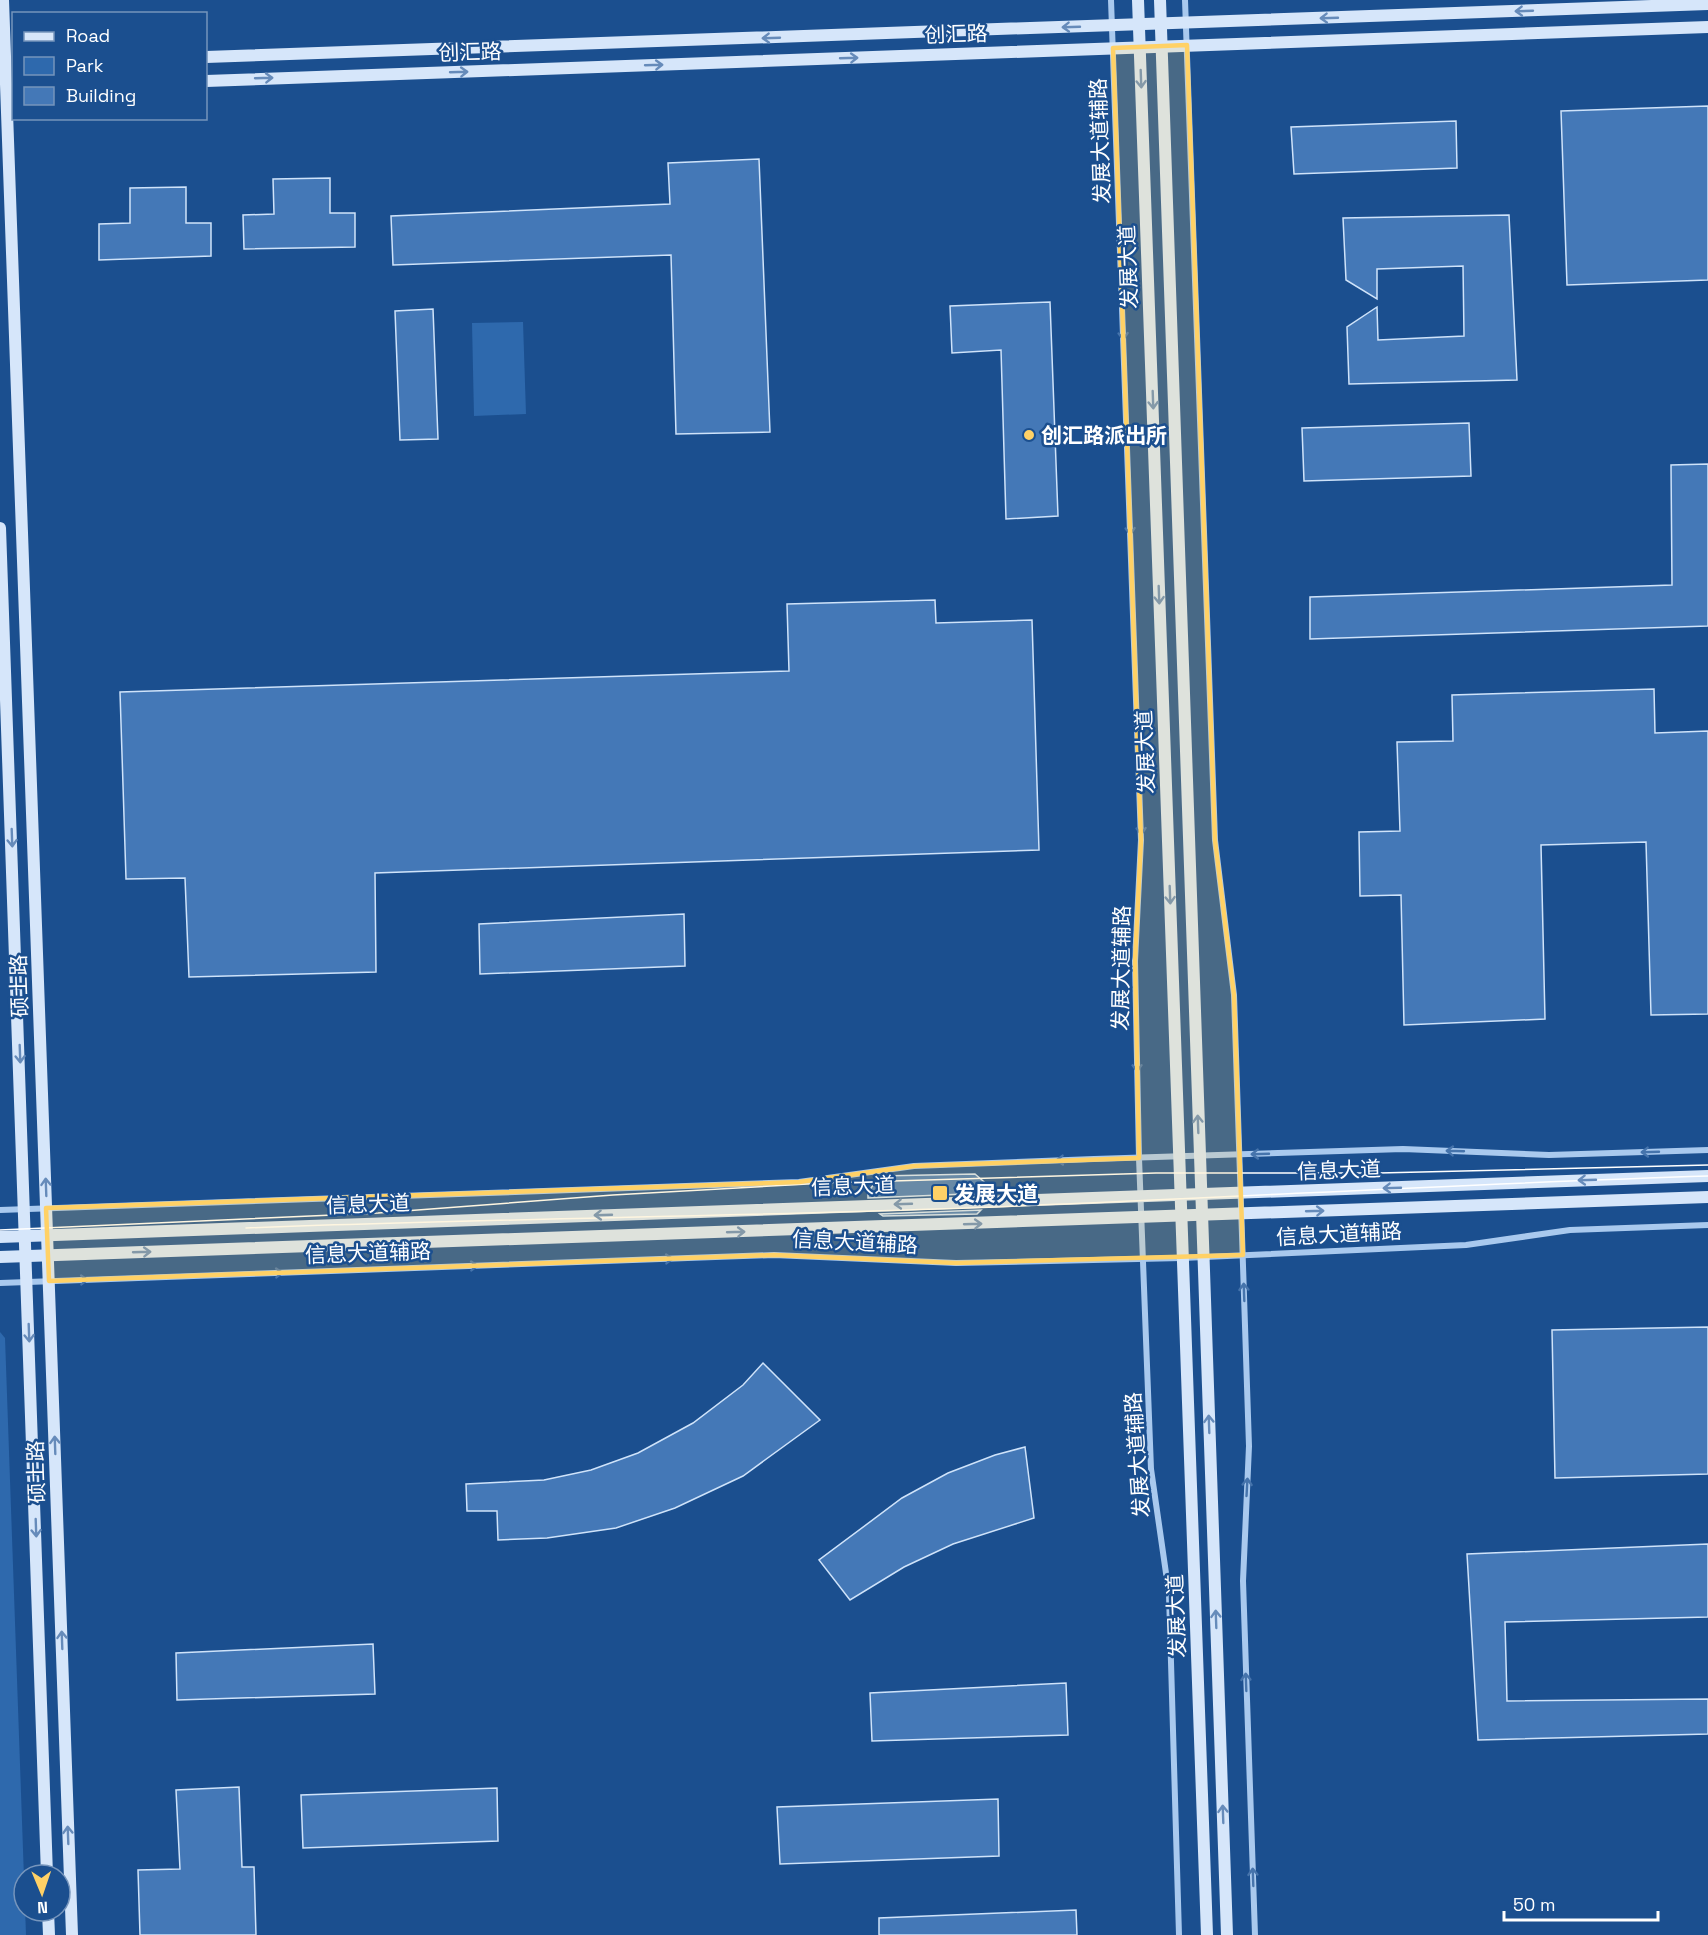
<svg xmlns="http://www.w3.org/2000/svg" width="1708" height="1935" font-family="'Space Grotesk','Noto Sans SC',sans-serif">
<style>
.park{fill:#2e69ad}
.building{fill:#4478b7;stroke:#cfe3fa;stroke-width:1.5}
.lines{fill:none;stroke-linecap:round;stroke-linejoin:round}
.street{stroke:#a9c9ee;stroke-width:6}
.secondary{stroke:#d6e6fa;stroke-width:12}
.tram{stroke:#fff;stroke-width:1.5}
.oneway{stroke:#668bba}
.oneway2{stroke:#4674ac}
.marked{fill:#ffd166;fill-opacity:0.2;stroke:#ffd166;stroke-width:4.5;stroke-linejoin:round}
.poi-dot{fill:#ffd166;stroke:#1b4f8f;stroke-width:2}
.labels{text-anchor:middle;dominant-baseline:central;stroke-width:5;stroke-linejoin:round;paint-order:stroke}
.street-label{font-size:21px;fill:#fff;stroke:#1b4f8f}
.poi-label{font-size:21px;font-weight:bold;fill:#fff;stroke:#1b4f8f;text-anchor:start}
</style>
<rect width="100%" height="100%" fill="#1b4f8f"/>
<g class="park">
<path d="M 523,322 L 526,414 L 474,416 L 472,323 Z"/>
<path d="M 0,1332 L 5,1338 L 26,1935 L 0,1935 Z"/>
</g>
<g class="building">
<path d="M 1708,106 L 1708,280 L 1567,285 L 1561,111 Z"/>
<path d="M 1456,121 L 1457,168 L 1294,174 L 1291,127 Z"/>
<path d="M 759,159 L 770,432 L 676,434 L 671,255 L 393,265 L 391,216 L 670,204 L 668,163 Z"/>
<path d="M 330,178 L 330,213 L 355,213 L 355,247 L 244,249 L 243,215 L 274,214 L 273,179 Z"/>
<path d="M 186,187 L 186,223 L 211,223 L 211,256 L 99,260 L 99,224 L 130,223 L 130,188 Z"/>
<path d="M 1509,215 L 1517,380 L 1349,384 L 1347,327 L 1377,307 L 1378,340 L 1464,336 L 1463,266 L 1377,269 L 1377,299 L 1346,280 L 1343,218 Z"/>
<path d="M 1050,302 L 1058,516 L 1006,519 L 1001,350 L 952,353 L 950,306 Z"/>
<path d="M 433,309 L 438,439 L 400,440 L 395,311 Z"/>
<path d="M 1469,423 L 1471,476 L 1304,481 L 1302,428 Z"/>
<path d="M 1708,464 L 1708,626 L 1310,639 L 1310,597 L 1672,585 L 1671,465 Z"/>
<path d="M 935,600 L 936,623 L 1032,620 L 1039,850 L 375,873 L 376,972 L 189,977 L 185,878 L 126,879 L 120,692 L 789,671 L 787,604 Z"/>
<path d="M 1654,689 L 1655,733 L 1708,731 L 1708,1014 L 1651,1015 L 1646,842 L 1541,845 L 1545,1019 L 1404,1025 L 1401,895 L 1360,896 L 1359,832 L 1400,831 L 1397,742 L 1453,741 L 1452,695 Z"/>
<path d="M 684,914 L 685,966 L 480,974 L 479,924 Z"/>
<path d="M 975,1174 L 990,1187 L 990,1193 L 868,1198 L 868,1192 L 880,1176 Z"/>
<path d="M 981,1210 L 977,1214 L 883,1216 L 880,1214 Z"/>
<path d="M 1708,1327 L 1708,1474 L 1555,1478 L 1552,1330 Z"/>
<path d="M 763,1363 L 820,1420 L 743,1476 L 675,1508 L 616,1528 L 547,1538 L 498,1540 L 497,1511 L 467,1511 L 466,1484 L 544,1480 L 591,1470 L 638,1453 L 693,1423 L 743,1385 Z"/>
<path d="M 1025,1447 L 1034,1518 L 953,1544 L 904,1567 L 850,1600 L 819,1560 L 902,1498 L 948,1473 L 995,1455 Z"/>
<path d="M 1708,1544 L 1708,1617 L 1505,1622 L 1507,1701 L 1708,1699 L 1708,1734 L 1478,1740 L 1467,1554 Z"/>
<path d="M 373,1644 L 375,1694 L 177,1700 L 176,1653 Z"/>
<path d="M 1066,1683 L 1068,1735 L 872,1741 L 870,1693 Z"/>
<path d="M 239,1787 L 242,1867 L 254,1867 L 256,1935 L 140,1935 L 138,1870 L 180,1869 L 176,1790 Z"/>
<path d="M 497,1788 L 498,1841 L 303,1848 L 301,1795 Z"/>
<path d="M 998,1799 L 999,1856 L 780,1864 L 777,1807 Z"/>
<path d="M 1076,1910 L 1077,1935 L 879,1935 L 879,1918 Z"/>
</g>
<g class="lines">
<g class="street">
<path d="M 1111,0 L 1141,840 L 1135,961 L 1139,1158 L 1151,1469 L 1169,1594 L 1179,1935"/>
<path d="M 1185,0 L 1215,840 L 1234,995 L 1249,1446 L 1243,1581 L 1255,1935"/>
<path d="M 0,1210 L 799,1182 L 914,1166 L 1094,1159 L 1403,1149 L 1549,1155 L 1708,1150"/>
<path d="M 0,1283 L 774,1255 L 956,1263 L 1182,1258 L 1466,1245 L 1570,1230 L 1708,1225"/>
</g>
<g class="secondary">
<path d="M 3,0 L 72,1935"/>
<path d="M 1138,0 L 1207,1935"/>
<path d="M 1160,0 L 1227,1935"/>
<path d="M 206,57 L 1708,4"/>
<path d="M 206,81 L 1708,27"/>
<path d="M 0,528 L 47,1875"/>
<path d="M 0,1237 L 1708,1176"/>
<path d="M 0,1257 L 1708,1197"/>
<path d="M 48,1911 L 49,1935"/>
</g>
<g class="tram">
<path d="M 246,1228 C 476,1219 706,1217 937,1209 C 1194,1200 1451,1184 1708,1176"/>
<path d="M 0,1230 L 378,1213 L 613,1195 L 826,1183 L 1156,1173 L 1379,1173 L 1708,1165"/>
</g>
</g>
<defs><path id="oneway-shaft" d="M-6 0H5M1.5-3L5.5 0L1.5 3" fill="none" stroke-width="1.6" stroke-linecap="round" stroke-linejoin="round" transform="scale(1.5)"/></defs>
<g class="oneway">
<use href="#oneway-shaft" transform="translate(1524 11) rotate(178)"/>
<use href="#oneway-shaft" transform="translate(1329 18) rotate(178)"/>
<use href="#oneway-shaft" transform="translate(1071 27) rotate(178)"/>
<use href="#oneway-shaft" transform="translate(771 38) rotate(178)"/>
<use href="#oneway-shaft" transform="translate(849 58) rotate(-2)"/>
<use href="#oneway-shaft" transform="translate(654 65) rotate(-2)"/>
<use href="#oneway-shaft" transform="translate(459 72) rotate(-2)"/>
<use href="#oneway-shaft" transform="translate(264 78) rotate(-2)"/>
<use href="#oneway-shaft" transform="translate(1141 79) rotate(88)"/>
<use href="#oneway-shaft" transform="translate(1153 400) rotate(88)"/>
<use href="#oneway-shaft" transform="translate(1159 595) rotate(88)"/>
<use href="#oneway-shaft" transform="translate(12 838) rotate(88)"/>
<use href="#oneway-shaft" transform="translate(1170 895) rotate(88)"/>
<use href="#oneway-shaft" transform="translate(20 1054) rotate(88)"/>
<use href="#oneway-shaft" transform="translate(1198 1124) rotate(-92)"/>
<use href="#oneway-shaft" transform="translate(1587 1180) rotate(178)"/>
<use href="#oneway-shaft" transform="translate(46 1187) rotate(-92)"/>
<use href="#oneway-shaft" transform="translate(1392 1188) rotate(178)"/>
<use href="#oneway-shaft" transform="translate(903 1204) rotate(178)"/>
<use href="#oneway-shaft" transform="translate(1315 1211) rotate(-2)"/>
<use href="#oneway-shaft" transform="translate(603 1215) rotate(178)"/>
<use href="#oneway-shaft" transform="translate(973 1224) rotate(-2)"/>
<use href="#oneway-shaft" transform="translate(736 1232) rotate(-2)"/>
<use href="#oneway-shaft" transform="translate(142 1252) rotate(-2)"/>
<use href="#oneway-shaft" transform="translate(29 1333) rotate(88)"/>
<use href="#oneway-shaft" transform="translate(1209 1424) rotate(-92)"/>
<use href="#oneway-shaft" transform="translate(55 1445) rotate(-92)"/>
<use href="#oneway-shaft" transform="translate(36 1528) rotate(88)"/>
<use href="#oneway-shaft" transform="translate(1216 1619) rotate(-92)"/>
<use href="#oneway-shaft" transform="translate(62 1640) rotate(-92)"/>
<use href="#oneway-shaft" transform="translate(1223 1814) rotate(-92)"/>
<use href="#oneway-shaft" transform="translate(68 1835) rotate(-92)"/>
</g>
<g class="oneway2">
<use href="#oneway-shaft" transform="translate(1123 331) rotate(88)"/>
<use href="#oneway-shaft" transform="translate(1130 526) rotate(88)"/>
<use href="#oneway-shaft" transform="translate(1141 826) rotate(88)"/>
<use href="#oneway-shaft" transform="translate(1137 1063) rotate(89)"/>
<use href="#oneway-shaft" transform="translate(1455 1151) rotate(-178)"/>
<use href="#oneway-shaft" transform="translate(1650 1152) rotate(178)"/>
<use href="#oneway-shaft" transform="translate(1260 1154) rotate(178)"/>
<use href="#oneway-shaft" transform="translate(1065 1160) rotate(178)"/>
<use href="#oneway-shaft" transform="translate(664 1259) rotate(-2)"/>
<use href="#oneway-shaft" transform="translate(469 1266) rotate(-2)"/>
<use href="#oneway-shaft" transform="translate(274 1273) rotate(-2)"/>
<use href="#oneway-shaft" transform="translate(79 1280) rotate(-2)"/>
<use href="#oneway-shaft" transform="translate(1244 1292) rotate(-92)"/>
<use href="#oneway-shaft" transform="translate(1247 1487) rotate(-87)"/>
<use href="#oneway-shaft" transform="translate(1246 1682) rotate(-92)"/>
<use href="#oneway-shaft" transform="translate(1253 1877) rotate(-92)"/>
</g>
<path class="marked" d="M 1187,45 L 1215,840 L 1234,995 L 1243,1255 L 956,1263 L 774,1255 L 49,1281 L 46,1208 L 799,1182 L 914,1166 L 1139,1158 L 1135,961 L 1141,840 L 1113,48 Z"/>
<g class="poi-dot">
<circle cx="1029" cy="435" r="6"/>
<rect x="932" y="1185" width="16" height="16" rx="3"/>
</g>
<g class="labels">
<g class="street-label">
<text transform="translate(956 34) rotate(-2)">创汇路</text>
<text transform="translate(470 52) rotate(-2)">创汇路</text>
<text transform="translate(1100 141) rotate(-92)">发展大道辅路</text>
<text transform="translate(1128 267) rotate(-92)">发展大道</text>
<text transform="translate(1145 752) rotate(-92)">发展大道</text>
<text transform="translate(1121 968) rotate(-89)">发展大道辅路</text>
<text transform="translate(19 986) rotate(-92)">硕士路</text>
<text transform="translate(1339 1170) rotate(-2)">信息大道</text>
<text transform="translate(853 1186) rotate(-2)">信息大道</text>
<text transform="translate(368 1204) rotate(-2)">信息大道</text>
<text transform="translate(1339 1234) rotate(-3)">信息大道辅路</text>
<text transform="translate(855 1242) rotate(3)">信息大道辅路</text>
<text transform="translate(368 1253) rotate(-2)">信息大道辅路</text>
<text transform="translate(1137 1455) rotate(-94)">发展大道辅路</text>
<text transform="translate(36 1472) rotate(-92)">硕士路</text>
<text transform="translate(1176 1616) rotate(-92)">发展大道</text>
</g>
<g class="poi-label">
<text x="1041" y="435">创汇路派出所</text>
<text x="954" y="1193">发展大道</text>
</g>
</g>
<rect x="12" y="12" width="195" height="108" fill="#1b4f8f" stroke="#7695bc" stroke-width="1.5"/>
<rect x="24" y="32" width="30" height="9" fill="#d6e6fa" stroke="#7695bc" stroke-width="1.5"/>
<text x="66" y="42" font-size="18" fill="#ffffff">Road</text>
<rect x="24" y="57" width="30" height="18" fill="#2e69ad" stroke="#7695bc" stroke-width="1.5"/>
<text x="66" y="72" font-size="18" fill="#ffffff">Park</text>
<rect x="24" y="87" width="30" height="18" fill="#4478b7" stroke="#7695bc" stroke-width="1.5"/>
<text x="66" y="102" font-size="18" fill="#ffffff">Building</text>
<g transform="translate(42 1893) rotate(178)"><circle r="28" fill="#1b4f8f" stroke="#7695bc" stroke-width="1.5"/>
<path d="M0-4.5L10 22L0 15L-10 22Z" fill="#ffd166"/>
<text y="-9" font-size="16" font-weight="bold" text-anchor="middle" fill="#ffffff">N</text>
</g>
<path d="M1504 1911v9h154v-9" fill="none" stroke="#ffffff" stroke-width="3"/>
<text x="1513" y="1911" font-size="18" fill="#ffffff" stroke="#1b4f8f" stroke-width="4.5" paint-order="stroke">50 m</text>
</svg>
